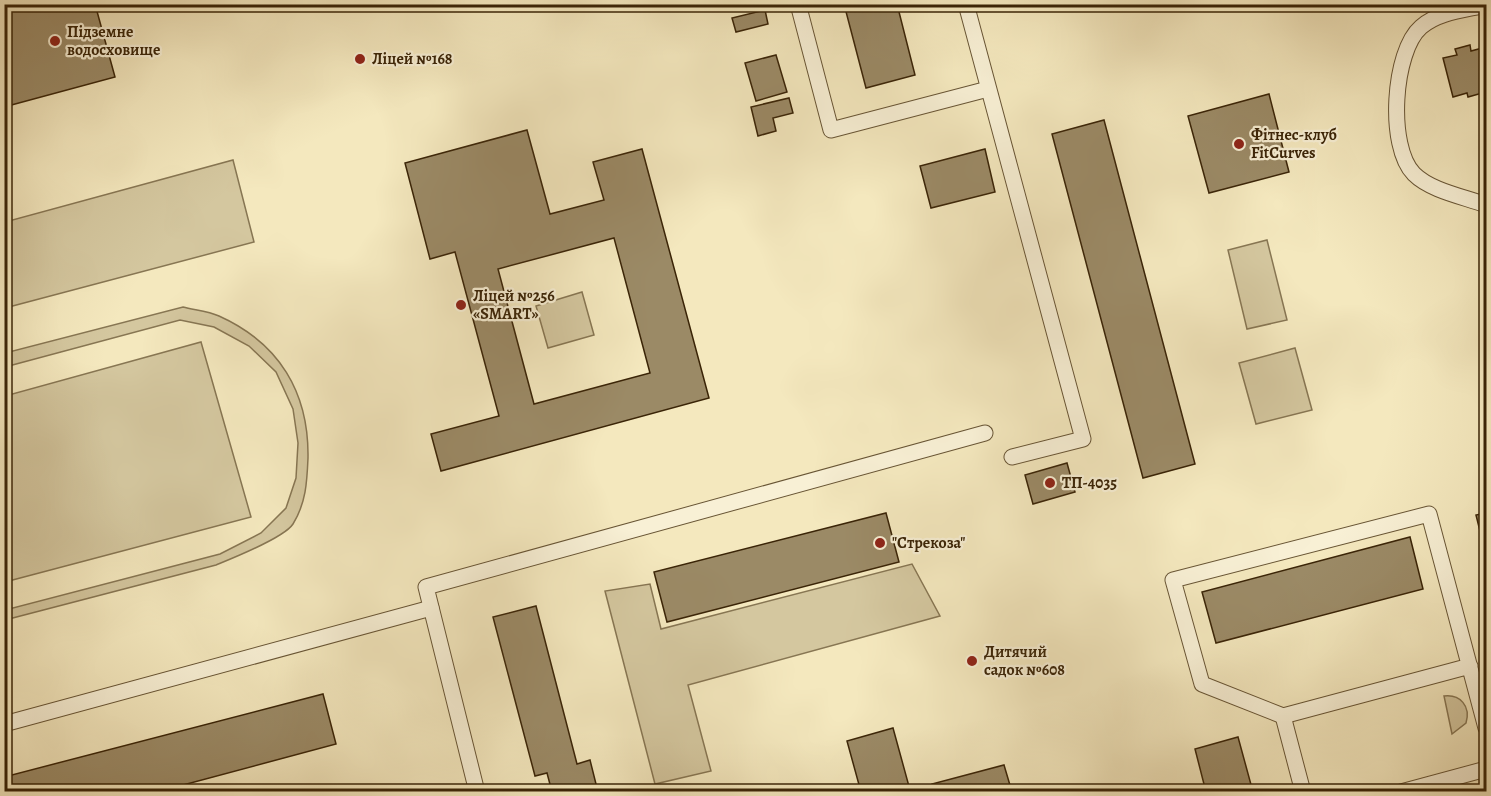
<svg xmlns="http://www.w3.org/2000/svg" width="1491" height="796" font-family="Alegreya,serif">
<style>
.green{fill:#d4c79f;stroke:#877653;stroke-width:1.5}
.building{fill:#9b8a66;stroke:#3a2407;stroke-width:1.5;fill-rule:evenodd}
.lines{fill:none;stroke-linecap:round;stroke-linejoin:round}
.lane-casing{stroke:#685535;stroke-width:17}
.lane{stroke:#f8f0d5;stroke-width:15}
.poi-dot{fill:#8f2418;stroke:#f8f0d5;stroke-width:2}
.labels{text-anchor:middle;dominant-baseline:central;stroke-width:4.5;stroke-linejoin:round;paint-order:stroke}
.poi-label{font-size:16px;font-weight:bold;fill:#3a2407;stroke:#f8f0d5;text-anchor:start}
</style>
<rect width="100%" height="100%" fill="#f4e8be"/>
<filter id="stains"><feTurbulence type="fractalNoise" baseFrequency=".00333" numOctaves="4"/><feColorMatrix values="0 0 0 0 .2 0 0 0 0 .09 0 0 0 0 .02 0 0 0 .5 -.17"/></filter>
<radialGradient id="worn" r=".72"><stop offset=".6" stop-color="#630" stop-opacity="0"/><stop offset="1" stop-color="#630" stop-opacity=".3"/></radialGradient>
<g class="green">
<path d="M 233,160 L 254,242 L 5,308 L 5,222 Z"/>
<path d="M 1267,240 L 1287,320 L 1247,329 L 1228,250 Z"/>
<path d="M 582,292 L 594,335 L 548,348 L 536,306 Z"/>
<path d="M 183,307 C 194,310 208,311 219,316 C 279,343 309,392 308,458 C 307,482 306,503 293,524 C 284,538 233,558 216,565 L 5,620 L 5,610 L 220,554 L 261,533 L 286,508 L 296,478 L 298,443 L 293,409 L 276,372 L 249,346 L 214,327 L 180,320 L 5,367 L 5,353 Z"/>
<path d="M 201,342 L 251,517 L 5,582 L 5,396 Z"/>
<path d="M 1295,348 L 1312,410 L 1256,424 L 1239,363 Z"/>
<path d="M 912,564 L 940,616 L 688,685 L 711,771 L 655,784 L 605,591 L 650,584 L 661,629 Z"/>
<path d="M 1444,696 C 1460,694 1471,706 1466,723 L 1452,734 Z"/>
</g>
<g class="building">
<path d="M 4,4 L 95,4 L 115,77 L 4,107 Z"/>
<path d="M 844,4 L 897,4 L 915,75 L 866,88 Z"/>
<path d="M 765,10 L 768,24 L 736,32 L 732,18 Z"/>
<path d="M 1470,45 L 1471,51 L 1486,47 L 1486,92 L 1468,97 L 1467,93 L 1453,97 L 1443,58 L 1457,55 L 1455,49 Z"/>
<path d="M 776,55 L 787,92 L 756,101 L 745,63 Z"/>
<path d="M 1269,94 L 1289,172 L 1209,193 L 1188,116 Z"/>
<path d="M 789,98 L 793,113 L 773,118 L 776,131 L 758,136 L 751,107 Z"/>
<path d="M 1104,120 L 1195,464 L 1143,478 L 1052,134 Z"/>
<path d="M 527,130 L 550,214 L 604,200 L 593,162 L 642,149 L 709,398 L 441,471 L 431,434 L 499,416 L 455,252 L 430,259 L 405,163 ZM 614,238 L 650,373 L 534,404 L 498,269 Z"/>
<path d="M 985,149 L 995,192 L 931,208 L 920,166 Z"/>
<path d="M 1067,463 L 1075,492 L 1033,504 L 1025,475 Z"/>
<path d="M 886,513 L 899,562 L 667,622 L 654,572 Z"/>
<path d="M 1486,513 L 1486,538 L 1482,539 L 1476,515 Z"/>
<path d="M 1410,537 L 1423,589 L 1216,643 L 1202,592 Z"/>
<path d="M 536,606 L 577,764 L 590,760 L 598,792 L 552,792 L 547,773 L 535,776 L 493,617 Z"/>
<path d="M 323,694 L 336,744 L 157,792 L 4,792 L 4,777 Z"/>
<path d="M 893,728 L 910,790 L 861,792 L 847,741 Z"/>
<path d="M 1238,737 L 1253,792 L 1206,792 L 1195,749 Z"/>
<path d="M 1004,765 L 1012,792 L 934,792 L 932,784 Z"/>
</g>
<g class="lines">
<g class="lane-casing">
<g id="lane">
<path d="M 798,4 L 831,130 L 988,89"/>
<path d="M 966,4 L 1083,439 L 1012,457"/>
<path d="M 1486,5 C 1465,10 1438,12 1421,27 C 1393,51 1387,147 1414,174 C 1431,191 1465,197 1486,205"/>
<path d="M 1470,666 L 1283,716 L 1202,684 L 1173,580 L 1429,514 L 1486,728"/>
<path d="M 1283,716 L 1303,792"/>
<path d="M 4,724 L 431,608"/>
<path d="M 477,792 L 426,587 L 985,433"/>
<path d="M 1401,792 L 1486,769"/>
</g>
</g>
<use href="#lane" class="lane"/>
</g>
<g class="poi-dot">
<circle cx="55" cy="41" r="6"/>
<circle cx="360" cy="59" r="6"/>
<circle cx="1239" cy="144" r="6"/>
<circle cx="461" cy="305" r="6"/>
<circle cx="1050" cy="483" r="6"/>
<circle cx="880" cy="543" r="6"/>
<circle cx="972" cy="661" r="6"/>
</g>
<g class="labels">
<g class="poi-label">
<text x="67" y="32">Підземне<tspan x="67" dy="18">водосховище</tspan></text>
<text x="372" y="59">Ліцей №168</text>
<text x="1251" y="135">Фітнес-клуб<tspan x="1251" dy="18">FitCurves</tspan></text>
<text x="473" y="296">Ліцей №256<tspan x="473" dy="18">«SMART»</tspan></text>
<text x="1062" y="483">ТП-4035</text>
<text x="892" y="543">"Стрекоза"</text>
<text x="984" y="652">Дитячий<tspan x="984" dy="18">садок №608</tspan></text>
</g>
</g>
<rect width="1491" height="796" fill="none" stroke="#f4e8be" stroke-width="24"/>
<rect x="6" y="6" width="1479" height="784" fill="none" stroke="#3a2407" stroke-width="3"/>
<rect x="12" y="12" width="1467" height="772" fill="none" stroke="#3a2407" stroke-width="1.5"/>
<rect width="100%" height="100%" filter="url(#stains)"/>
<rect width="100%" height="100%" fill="url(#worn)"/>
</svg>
